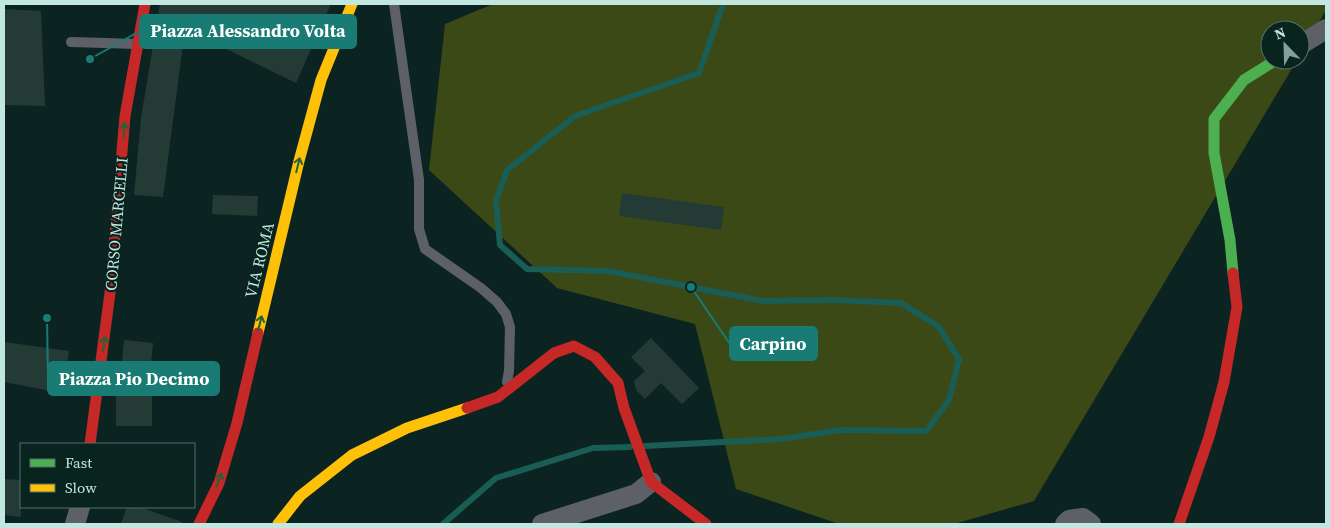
<svg xmlns="http://www.w3.org/2000/svg" width="1330" height="528" font-family="'Source Serif 4',serif">
<style>
.green{fill:#3a4916}
.lines{fill:none;stroke-linecap:round;stroke-linejoin:round}
.stream{stroke:#195d54;stroke-width:6}
.building{fill:#243b35}
.lane{stroke:#5e6068;stroke-width:10}
.street{stroke:#5e6068;stroke-width:20}
.fast{stroke:#4caf50;stroke-width:11}
.slow{stroke:#ffc107;stroke-width:11}
.jam{stroke:#c62828;stroke-width:11}
.oneway{stroke:#276235}
.labels{text-anchor:middle;dominant-baseline:central;stroke-width:4.5;stroke-linejoin:round;paint-order:stroke}
.street-label{font-size:16px;fill:#c2e7e0;stroke:#09231f}
.leader{fill:none;stroke:#187c74;stroke-width:2}
.callout-dot{fill:#187c74;stroke:#09231f;stroke-width:2}
.callout{fill:#187c74;stroke:#187c74;stroke-width:2}
.callout-label{font-size:18px;text-anchor:middle;font-weight:bold;fill:#fff}
</style>
<rect width="100%" height="100%" fill="#0c2421"/>
<path class="green" d="M 493,4 L 1326,4 L 1326,10 L 1300,54 L 1300,30 L 1270,30 L 1270,60 L 1297,60 L 1034,501 L 954,524 L 839,524 L 736,489 L 695,324 L 557,288 L 429,170 L 445,24 Z"/>
<g class="lines">
<g class="stream">
<path d="M 645,446 L 781,439 L 841,430 L 926,431 L 949,400 L 959,359 L 938,326 L 901,303 L 835,300 L 763,301 L 608,271 L 527,269 L 500,245 L 496,201 L 507,170 L 575,116 L 699,73 L 723,4"/>
<path d="M 443,524 L 496,478 L 593,448 L 630,447"/>
</g>
</g>
<g class="building">
<path d="M 160,4 L 331,4 L 296,83 L 185,29 L 163,197 L 134,195 L 141,118 Z"/>
<path d="M 4,9 L 41,11 L 45,106 L 4,105 Z"/>
<path d="M 622,193 L 724,207 L 721,230 L 619,216 Z"/>
<path d="M 213,195 L 258,196 L 257,216 L 212,214 Z"/>
<path d="M 651,338 L 699,388 L 682,404 L 661,383 L 645,399 L 636,390 L 634,381 L 645,371 L 631,357 Z"/>
<path d="M 124,340 L 153,343 L 150,372 L 174,373 L 173,396 L 152,396 L 152,426 L 116,426 L 116,372 L 121,372 Z"/>
<path d="M 4,342 L 69,351 L 62,393 L 4,382 Z"/>
<path d="M 4,479 L 21,480 L 21,517 L 4,515 Z"/>
<path d="M 127,507 L 140,507 L 182,522 L 182,524 L 121,524 Z"/>
</g>
<g class="lines">
<g class="lane">
<path d="M 394,4 L 419,180 L 419,229 L 425,249 L 481,288 L 497,302 L 506,314 L 510,327 L 509,371 L 507,382"/>
<path d="M 71,42 L 138,44"/>
</g>
<g class="street">
<path d="M 1300,45 L 1326,29"/>
<path d="M 75,524 L 80,507"/>
<path d="M 542,524 L 636,494 L 651,482"/>
<path d="M 1065,524 L 1069,520 L 1083,518 L 1091,524"/>
</g>
<path class="fast" d="M 1233,273 L 1230,240 L 1214,153 L 1214,119 L 1244,80 L 1276,60"/>
<g class="slow">
<path d="M 258,333 L 299,161 L 321,80 L 352,4"/>
<path d="M 278,524 L 300,496 L 352,455 L 407,428 L 467,408"/>
</g>
<g class="jam">
<path d="M 467,408 L 498,397 L 554,353 L 574,346 L 595,357 L 618,383 L 624,408 L 651,482 L 706,524"/>
<path d="M 90,444 L 110,293 L 125,116 L 145,4"/>
<path d="M 199,524 L 219,483 L 237,423 L 258,333"/>
<path d="M 1179,524 L 1209,437 L 1224,382 L 1237,307 L 1233,273"/>
</g>
</g>
<defs><path id="oneway-shaft" d="M-6 0H5M1.5-3L5.5 0L1.5 3" fill="none" stroke-width="1.6" stroke-linecap="round" stroke-linejoin="round" transform="scale(1.25)"/></defs>
<g class="oneway">
<use href="#oneway-shaft" transform="translate(124 130) rotate(-85)"/>
<use href="#oneway-shaft" transform="translate(298 165) rotate(-76)"/>
<use href="#oneway-shaft" transform="translate(260 323) rotate(-76)"/>
<use href="#oneway-shaft" transform="translate(104 344) rotate(-83)"/>
<use href="#oneway-shaft" transform="translate(219 480) rotate(-71)"/>
</g>
<g class="labels">
<g class="street-label">
<text transform="translate(116 224) rotate(-85)">CORSO MARCELLI</text>
<text transform="translate(259 260) rotate(-76)">VIA ROMA</text>
</g>
</g>
<path class="leader" d="M90 59L140 31M691 287L730 344M47 318L48 379"/>
<g class="callout-dot">
<circle cx="90" cy="59" r="5"/>
<circle cx="691" cy="287" r="5"/>
<circle cx="47" cy="318" r="5"/>
</g>
<g class="callout">
<rect x="140" y="15" width="216" height="33" rx="5"/>
<rect x="730" y="327" width="87" height="33" rx="5"/>
<rect x="48" y="362" width="171" height="33" rx="5"/>
</g>
<g class="callout-label">
<text x="248" y="37">Piazza Alessandro Volta</text>
<text x="773" y="350">Carpino</text>
<text x="134" y="385">Piazza Pio Decimo</text>
</g>
<rect width="1330" height="528" fill="none" stroke="#c2e7e0" stroke-width="10"/>
<rect x="20" y="443" width="175" height="65" fill="#09231f" stroke="#53716c"/>
<rect x="30" y="459" width="25" height="8" fill="#4caf50" stroke="#53716c"/>
<text x="65" y="468" font-size="15" fill="#c2e7e0">Fast</text>
<rect x="30" y="484" width="25" height="8" fill="#ffc107" stroke="#53716c"/>
<text x="65" y="493" font-size="15" fill="#c2e7e0">Slow</text>
<g transform="translate(1285 45) rotate(337)"><circle r="24" fill="#09231f" stroke="#53716c"/>
<path d="M0-4L9 19L0 12L-9 19Z" fill="#82a39d"/>
<text y="-8" font-size="14" font-weight="bold" text-anchor="middle" fill="#c2e7e0">N</text>
</g>
</svg>
